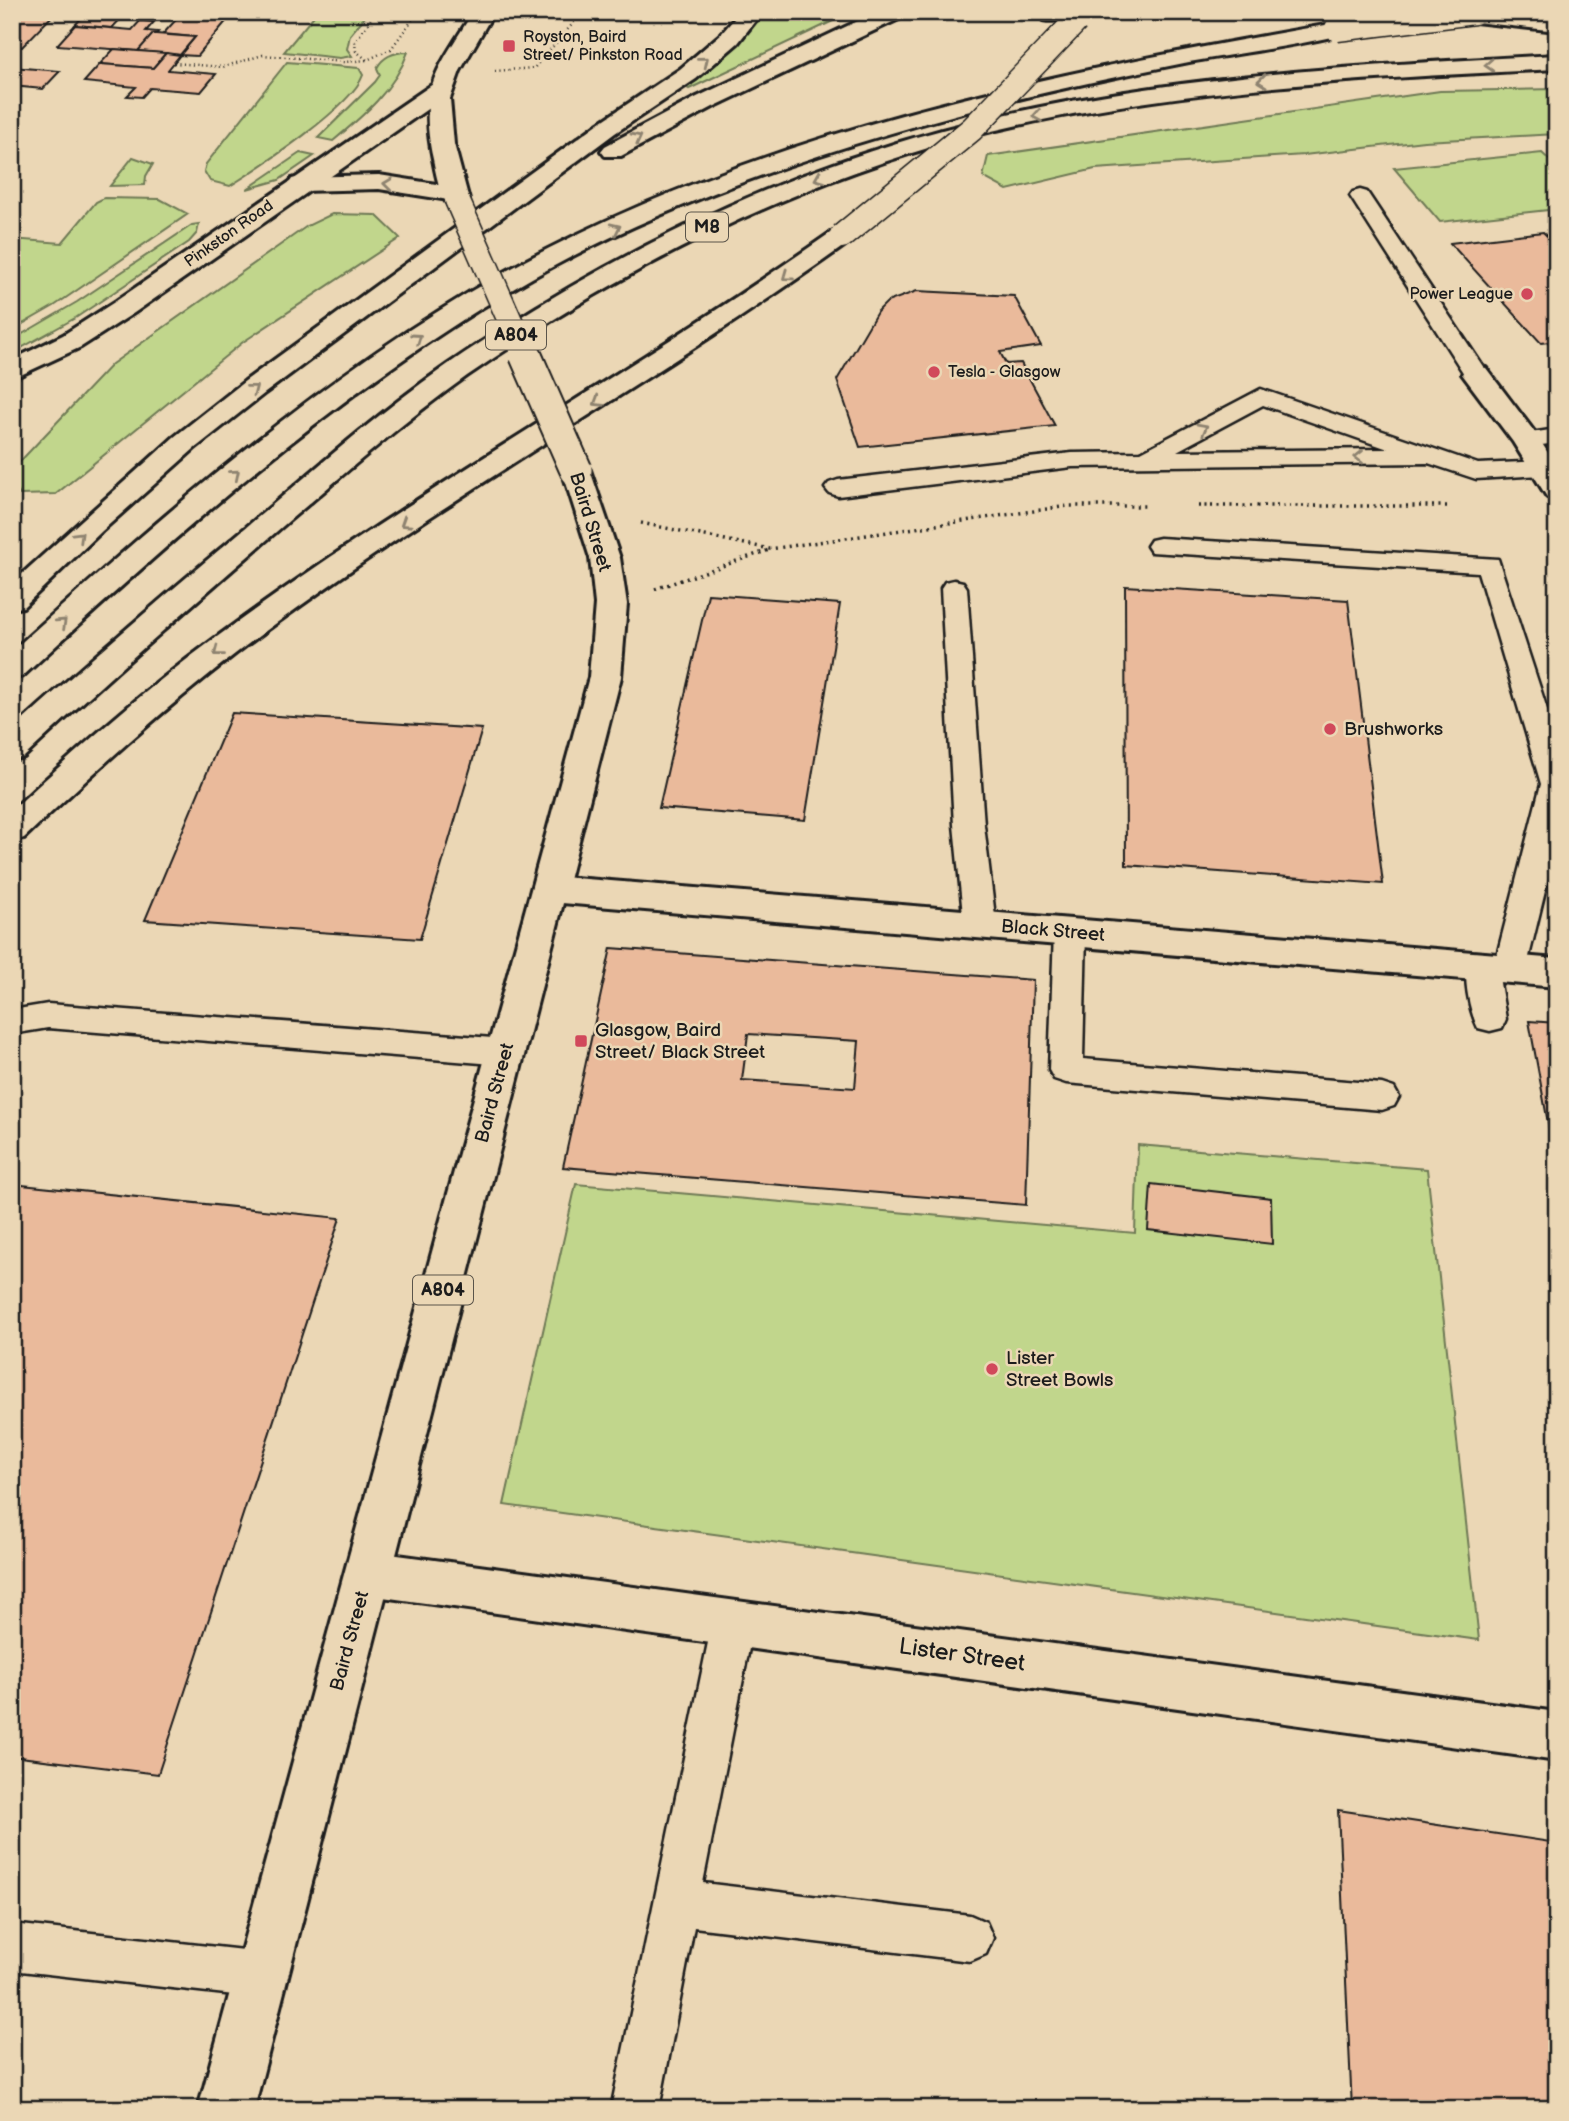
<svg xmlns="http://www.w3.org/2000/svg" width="1569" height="2121" font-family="'Balsamiq Sans',sans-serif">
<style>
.green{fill:#c1d68c;stroke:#6e7954;stroke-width:2}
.building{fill:#eaba9b;stroke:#1c1c1c;stroke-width:2;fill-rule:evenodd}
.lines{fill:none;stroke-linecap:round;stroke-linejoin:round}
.service-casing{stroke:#1c1c1c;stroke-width:5}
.minor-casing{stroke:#1c1c1c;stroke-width:6}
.tertiary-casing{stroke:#1c1c1c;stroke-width:6}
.primary-casing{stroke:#1c1c1c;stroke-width:6}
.motorway-casing{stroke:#1c1c1c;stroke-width:6}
.path-far1{stroke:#1c1c1c;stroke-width:2.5;stroke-dasharray:1 3.5;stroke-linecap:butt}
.path{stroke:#1c1c1c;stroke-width:3.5;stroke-dasharray:2 4.5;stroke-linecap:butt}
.service{fill:#ebd7b5;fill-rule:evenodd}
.minor{fill:#ebd7b5;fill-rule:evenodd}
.tertiary{fill:#ebd7b5;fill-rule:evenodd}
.primary{fill:#ebd7b5;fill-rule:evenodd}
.motorway{fill:#ebd7b5;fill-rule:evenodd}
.primary-bridge-far1-casing{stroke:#1c1c1c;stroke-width:27;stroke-linecap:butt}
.primary-bridge-casing{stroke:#1c1c1c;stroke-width:35;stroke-linecap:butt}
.motorway-bridge-casing{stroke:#1c1c1c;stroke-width:27;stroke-linecap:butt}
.primary-bridge-far1{stroke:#ebd7b5;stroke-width:24}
.primary-bridge{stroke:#ebd7b5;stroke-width:31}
.motorway-bridge{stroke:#ebd7b5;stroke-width:24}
.oneway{stroke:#8e8370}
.poi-dot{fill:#d1495b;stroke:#ebd7b5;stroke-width:2.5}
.labels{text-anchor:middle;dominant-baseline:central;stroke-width:5;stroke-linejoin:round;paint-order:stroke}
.far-poi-label{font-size:16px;fill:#1c1c1c;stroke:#ebd7b5;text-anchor:start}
.far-street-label{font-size:16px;fill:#1c1c1c;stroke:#ebd7b5}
.shield{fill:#ebd7b5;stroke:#5a544a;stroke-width:2}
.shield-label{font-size:18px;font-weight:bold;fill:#1c1c1c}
.street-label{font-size:19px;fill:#1c1c1c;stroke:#ebd7b5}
.poi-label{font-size:19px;fill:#1c1c1c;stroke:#ebd7b5;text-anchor:start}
.near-street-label{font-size:23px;fill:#1c1c1c;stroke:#ebd7b5}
</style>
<rect width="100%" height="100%" fill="#ebd7b5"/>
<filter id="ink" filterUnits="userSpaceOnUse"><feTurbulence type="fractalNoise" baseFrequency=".0143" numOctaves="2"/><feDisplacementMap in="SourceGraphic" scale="14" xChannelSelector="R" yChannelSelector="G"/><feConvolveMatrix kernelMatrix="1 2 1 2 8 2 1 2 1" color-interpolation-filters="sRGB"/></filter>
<g filter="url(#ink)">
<g class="green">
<path d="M 317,12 L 369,12 L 350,35 L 347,49 L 352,56 L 340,58 L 284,52 Z"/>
<path d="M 764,12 L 852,12 L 689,89 L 684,86 C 714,66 745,43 764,12 Z"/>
<path d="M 408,52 C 395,89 363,116 333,141 L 318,138 L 375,82 L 380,75 L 377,68 C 383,56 395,52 408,52 Z"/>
<path d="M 287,62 L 359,68 L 363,75 C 352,107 260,167 230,186 L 210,181 L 204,171 L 206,164 Z"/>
<path d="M 1557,89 L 1557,134 L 1424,141 L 1304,155 L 1095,169 L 1007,190 L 983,177 L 988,156 L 1440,91 Z"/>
<path d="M 300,153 L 314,156 L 279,180 L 247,189 Z"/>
<path d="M 1542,153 L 1557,167 L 1557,209 L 1440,222 L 1394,168 Z"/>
<path d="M 133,157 L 153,164 L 146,176 L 145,185 L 110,186 Z"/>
<path d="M 104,198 L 160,199 L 188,214 L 54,306 L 12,330 L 12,239 L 62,243 L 96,202 Z"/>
<path d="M 332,214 L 376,215 L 400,238 L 243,342 L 56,494 L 20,495 L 12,482 L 12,470 L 112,364 L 307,226 Z"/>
<path d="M 199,224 L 197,233 L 189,242 L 77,317 L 12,353 L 12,340 L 77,302 L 192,225 Z"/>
<path d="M 1138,1145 L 1427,1169 L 1479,1640 L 504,1505 L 576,1184 L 1135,1233 Z"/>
</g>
<g class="building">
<path d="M 12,12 L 56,12 L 22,47 L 12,46 Z"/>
<path d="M 87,12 L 127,12 L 112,28 L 75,25 Z"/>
<path d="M 183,12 L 234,12 L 197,56 L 180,55 L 195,37 L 163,34 Z"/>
<path d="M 140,21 L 154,22 L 146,31 L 158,32 L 138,51 L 57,45 L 75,25 L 132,30 Z"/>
<path d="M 153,34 L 156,34 L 195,37 L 180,55 L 138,51 Z"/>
<path d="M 114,49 L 138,51 L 166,53 L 153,68 L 100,64 Z"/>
<path d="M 166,53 L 180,55 L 168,70 L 216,74 L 201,92 L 150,88 L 142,97 L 127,96 L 136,87 L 84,82 L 100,64 L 153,68 Z"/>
<path d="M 12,67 L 60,71 L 43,89 L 12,86 Z"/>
<path d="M 1543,232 L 1557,246 L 1557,341 L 1541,343 L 1450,243 Z"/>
<path d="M 917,291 L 1014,296 L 1041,346 L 1000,352 L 1006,364 L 1021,363 L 1055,426 L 860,447 L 837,380 L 877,312 L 887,302 Z"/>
<path d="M 1125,586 L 1348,600 L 1383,884 L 1126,865 Z"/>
<path d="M 708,594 L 840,604 L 805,820 L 659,808 Z"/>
<path d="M 232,713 L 482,729 L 420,939 L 145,920 Z"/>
<path d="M 611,948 L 1033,980 L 1026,1205 L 563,1167 ZM 748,1034 L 859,1041 L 855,1088 L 742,1080 Z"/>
<path d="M 1529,1021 L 1557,1023 L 1557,1171 Z"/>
<path d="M 12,1184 L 340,1218 L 158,1774 L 12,1756 Z"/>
<path d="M 1151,1184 L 1271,1198 L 1272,1244 L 1148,1230 Z"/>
<path d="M 1338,1810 L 1557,1843 L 1557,2109 L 1352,2109 Z"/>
</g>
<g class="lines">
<g class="service-casing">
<g id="service">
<path d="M 1360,190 L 1367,192 L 1488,374 L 1484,379 L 1468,379 L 1464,374 L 1350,196 L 1353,192 Z"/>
<path d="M 1261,389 L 1478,464 L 1543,461 L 1552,463 L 1555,468 L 1552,473 L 1543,475 L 1476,479 L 1428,463 L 1072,467 L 838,496 L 829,493 L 825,488 L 829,483 L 838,480 L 1072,453 L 1141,452 ZM 1263,405 L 1388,449 L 1177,451 Z"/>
<path d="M 1557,429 L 1557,443 L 1526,447 L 1517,445 L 1514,440 L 1517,435 Z"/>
<path d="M 1160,538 L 1498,559 L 1557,740 L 1557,842 L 1526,969 L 1521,977 L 1510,981 L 1499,977 L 1506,1019 L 1502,1028 L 1490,1031 L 1478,1028 C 1470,1012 1461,974 1470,958 L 1481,954 L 1492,958 L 1495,963 L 1541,784 L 1478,572 L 1151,552 L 1147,546 L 1151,540 Z"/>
<path d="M 954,580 L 963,582 L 967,588 L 984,825 L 996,925 L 991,933 L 980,936 L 969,933 L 964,925 L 954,825 L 941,588 L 945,582 Z"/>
<path d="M 1070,921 L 1081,924 L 1086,932 L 1083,1059 L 1382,1084 L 1394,1088 L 1399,1097 L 1394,1106 L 1382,1110 L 1066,1083 L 1054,1079 L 1049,1070 L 1054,932 L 1059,924 Z"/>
<path d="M 48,1004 L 506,1039 L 518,1043 L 523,1052 L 518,1061 L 506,1065 L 48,1028 L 12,1034 L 12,1010 Z"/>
<path d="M 733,1603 L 748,1609 L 754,1623 L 703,1883 L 970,1915 L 986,1922 L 993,1938 L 986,1954 L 970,1961 L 694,1927 L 659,2109 L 611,2109 L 712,1623 L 718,1609 Z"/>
<path d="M 12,1924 L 261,1952 L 277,1959 L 284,1975 L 277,1991 L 261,1998 L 12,1970 Z"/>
</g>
</g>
<g class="minor-casing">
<g id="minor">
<path d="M 379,175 L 455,187 L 464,189 L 467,194 L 464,199 L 455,201 L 379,189 L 301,191 L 292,189 L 289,184 L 292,179 L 301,177 Z"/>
<path d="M 1476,366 L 1486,368 L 1536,434 L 1557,467 L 1557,500 L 1547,497 L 1513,442 L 1462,374 L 1466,368 Z"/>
<path d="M 550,876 L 1557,959 L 1557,987 L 550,902 L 537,898 L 532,889 L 537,880 Z"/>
<path d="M 368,1551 L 1557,1712 L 1557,1761 L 368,1595 L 351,1588 L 345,1573 L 351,1558 Z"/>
</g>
</g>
<g class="tertiary-casing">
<path id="tertiary" d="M 441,82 L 449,84 L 452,89 L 449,94 L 134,313 L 81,347 L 12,379 L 12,360 L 63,335 L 116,301 L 433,84 Z"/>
</g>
<g class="primary-casing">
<g id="primary">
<path d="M 473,12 L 494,12 L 460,71 L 450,99 L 454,144 L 469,200 L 466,205 L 457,207 L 448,205 C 439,192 436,174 433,159 C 418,86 437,71 473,12 Z"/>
<path d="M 1429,12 L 1500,12 L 1557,19 L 1557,31 L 1439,18 L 1431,17 Z"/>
<path d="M 576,461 L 586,464 L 590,470 L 620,558 L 627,604 L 621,677 L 254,2109 L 198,2109 L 589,677 L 595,604 L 590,558 L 562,470 L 566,464 Z"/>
</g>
</g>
<g class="motorway-casing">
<g id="motorway">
<path d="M 740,12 L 762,12 L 738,43 L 696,79 L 615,133 L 265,393 L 194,449 L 102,531 L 23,607 L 12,609 L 12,583 L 174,437 L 245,381 L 599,123 L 680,69 L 722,33 Z"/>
<path d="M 877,12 L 905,12 L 903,17 L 713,107 L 621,156 L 605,156 L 601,151 L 605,146 L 697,97 Z"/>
<path d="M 1042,12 L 1064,12 C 1059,21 1053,22 1043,20 L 1040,15 Z"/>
<path d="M 1337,23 L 1345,24 L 1348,29 L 1345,34 C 1294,46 1241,53 1189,62 C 1088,82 987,104 888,134 C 763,171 626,222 513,289 C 333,395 176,535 23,676 L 12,679 L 12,651 C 164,514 320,376 499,275 C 756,131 1050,73 1337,23 Z"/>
<path d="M 1557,55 L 1557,69 C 1357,79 1155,88 960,139 C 785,186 616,273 467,376 C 405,420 349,470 291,519 C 201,597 111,675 24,757 L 12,760 L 12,730 C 94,656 178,584 263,513 C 323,462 382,410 447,365 C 597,262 766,177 942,130 C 1143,76 1350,66 1557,55 Z"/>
<path d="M 842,229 L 851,231 L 854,236 L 851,241 C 650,385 432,504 235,654 C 161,711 92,774 24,838 L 12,842 L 12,810 C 77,750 143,691 214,639 C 413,492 631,373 833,231 Z"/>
</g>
</g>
<g class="path-far1">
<path d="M 376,12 L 355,42 L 356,51 L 367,60 L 391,49 L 418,12"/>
<path d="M 174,63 L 223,67 L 263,55 L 344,62 L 367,60"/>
<path d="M 495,71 L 534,68 L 583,12"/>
</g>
<g class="path">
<path d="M 1198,506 L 1449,506"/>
<path d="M 641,523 L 770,549 L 1068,506 L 1148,506"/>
<path d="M 655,589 L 769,550"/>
</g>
<use href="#service" class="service"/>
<use href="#minor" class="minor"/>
<use href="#tertiary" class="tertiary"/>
<use href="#primary" class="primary"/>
<use href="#motorway" class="motorway"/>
<g class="primary-bridge-far1-casing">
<path id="primary-bridge-far1" d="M 457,200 L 525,355"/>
</g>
<g class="primary-bridge-casing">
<path id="primary-bridge" d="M 525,354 L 576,470"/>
</g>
<g class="motorway-bridge-casing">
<g id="motorway-bridge">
<path d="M 1337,29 L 1474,12"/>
<path d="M 842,236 L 972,129 L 1076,21"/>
</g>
</g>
<use href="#primary-bridge-far1" class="primary-bridge-far1"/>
<use href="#primary-bridge" class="primary-bridge"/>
<use href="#motorway-bridge" class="motorway-bridge"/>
</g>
<defs><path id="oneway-chevron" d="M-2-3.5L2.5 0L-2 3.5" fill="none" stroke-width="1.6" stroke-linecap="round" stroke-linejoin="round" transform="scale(1.75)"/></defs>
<g class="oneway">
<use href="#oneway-chevron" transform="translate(704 61) rotate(-39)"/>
<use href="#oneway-chevron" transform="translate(1489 65) rotate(177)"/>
<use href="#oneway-chevron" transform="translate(1262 81) rotate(174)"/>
<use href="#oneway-chevron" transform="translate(1037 116) rotate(170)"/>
<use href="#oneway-chevron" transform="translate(637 138) rotate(-28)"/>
<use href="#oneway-chevron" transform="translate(819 178) rotate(158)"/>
<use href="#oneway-chevron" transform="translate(388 184) rotate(-173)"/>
<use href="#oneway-chevron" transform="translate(616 228) rotate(-25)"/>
<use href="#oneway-chevron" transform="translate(787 276) rotate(144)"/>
<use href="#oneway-chevron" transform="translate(417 338) rotate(-35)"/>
<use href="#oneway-chevron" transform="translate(253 389) rotate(-38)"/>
<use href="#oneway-chevron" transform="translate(598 402) rotate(148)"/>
<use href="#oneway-chevron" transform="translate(1203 428) rotate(-28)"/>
<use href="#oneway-chevron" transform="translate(1359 457) rotate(180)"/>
<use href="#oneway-chevron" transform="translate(235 474) rotate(-40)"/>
<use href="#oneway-chevron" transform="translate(405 523) rotate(147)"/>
<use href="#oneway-chevron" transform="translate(79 536) rotate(-44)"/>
<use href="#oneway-chevron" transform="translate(62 623) rotate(-43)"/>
<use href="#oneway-chevron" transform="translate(218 652) rotate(142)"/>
</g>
</g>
<g class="poi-dot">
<rect x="502" y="39" width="14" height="14" rx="3.5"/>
<circle cx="1527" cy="294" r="7"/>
<circle cx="934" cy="372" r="7"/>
<circle cx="1330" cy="729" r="7"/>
<rect x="574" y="1034" width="14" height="14" rx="3.5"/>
<circle cx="992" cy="1369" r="7"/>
</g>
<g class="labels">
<g class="far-poi-label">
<text x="523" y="37">Royston, Baird<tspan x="523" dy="18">Street/ Pinkston Road</tspan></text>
<text x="1513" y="294" text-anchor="end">Power League</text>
<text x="948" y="372">Tesla - Glasgow</text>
</g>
<g class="far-street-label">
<text transform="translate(229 234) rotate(-35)">Pinkston Road</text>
</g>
<g class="shield">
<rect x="686" y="212.5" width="42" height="29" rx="5"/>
<rect x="486" y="320.5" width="60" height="29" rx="5"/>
<rect x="413" y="1275.5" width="60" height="29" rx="5"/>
</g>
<g class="shield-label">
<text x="707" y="227">M8</text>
<text x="516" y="335">A804</text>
<text x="443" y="1290">A804</text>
</g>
<g class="street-label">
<text transform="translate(590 522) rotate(73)">Baird Street</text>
<text transform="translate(1053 931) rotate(5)">Black Street</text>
<text transform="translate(495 1093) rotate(-75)">Baird Street</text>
<text transform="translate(350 1641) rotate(-75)">Baird Street</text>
</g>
<g class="poi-label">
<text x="1344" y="729">Brushworks</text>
<text x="595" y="1030">Glasgow, Baird<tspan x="595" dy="22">Street/ Black Street</tspan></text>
<text x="1006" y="1358">Lister<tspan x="1006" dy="22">Street Bowls</tspan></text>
</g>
<g class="near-street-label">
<text transform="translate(962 1655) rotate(8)">Lister Street</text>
</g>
</g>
<rect width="1569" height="2121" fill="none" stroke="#ebd7b5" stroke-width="42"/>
<rect x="21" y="21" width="1527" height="2079" fill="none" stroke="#1c1c1c" stroke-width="2.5" filter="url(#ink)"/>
</svg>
